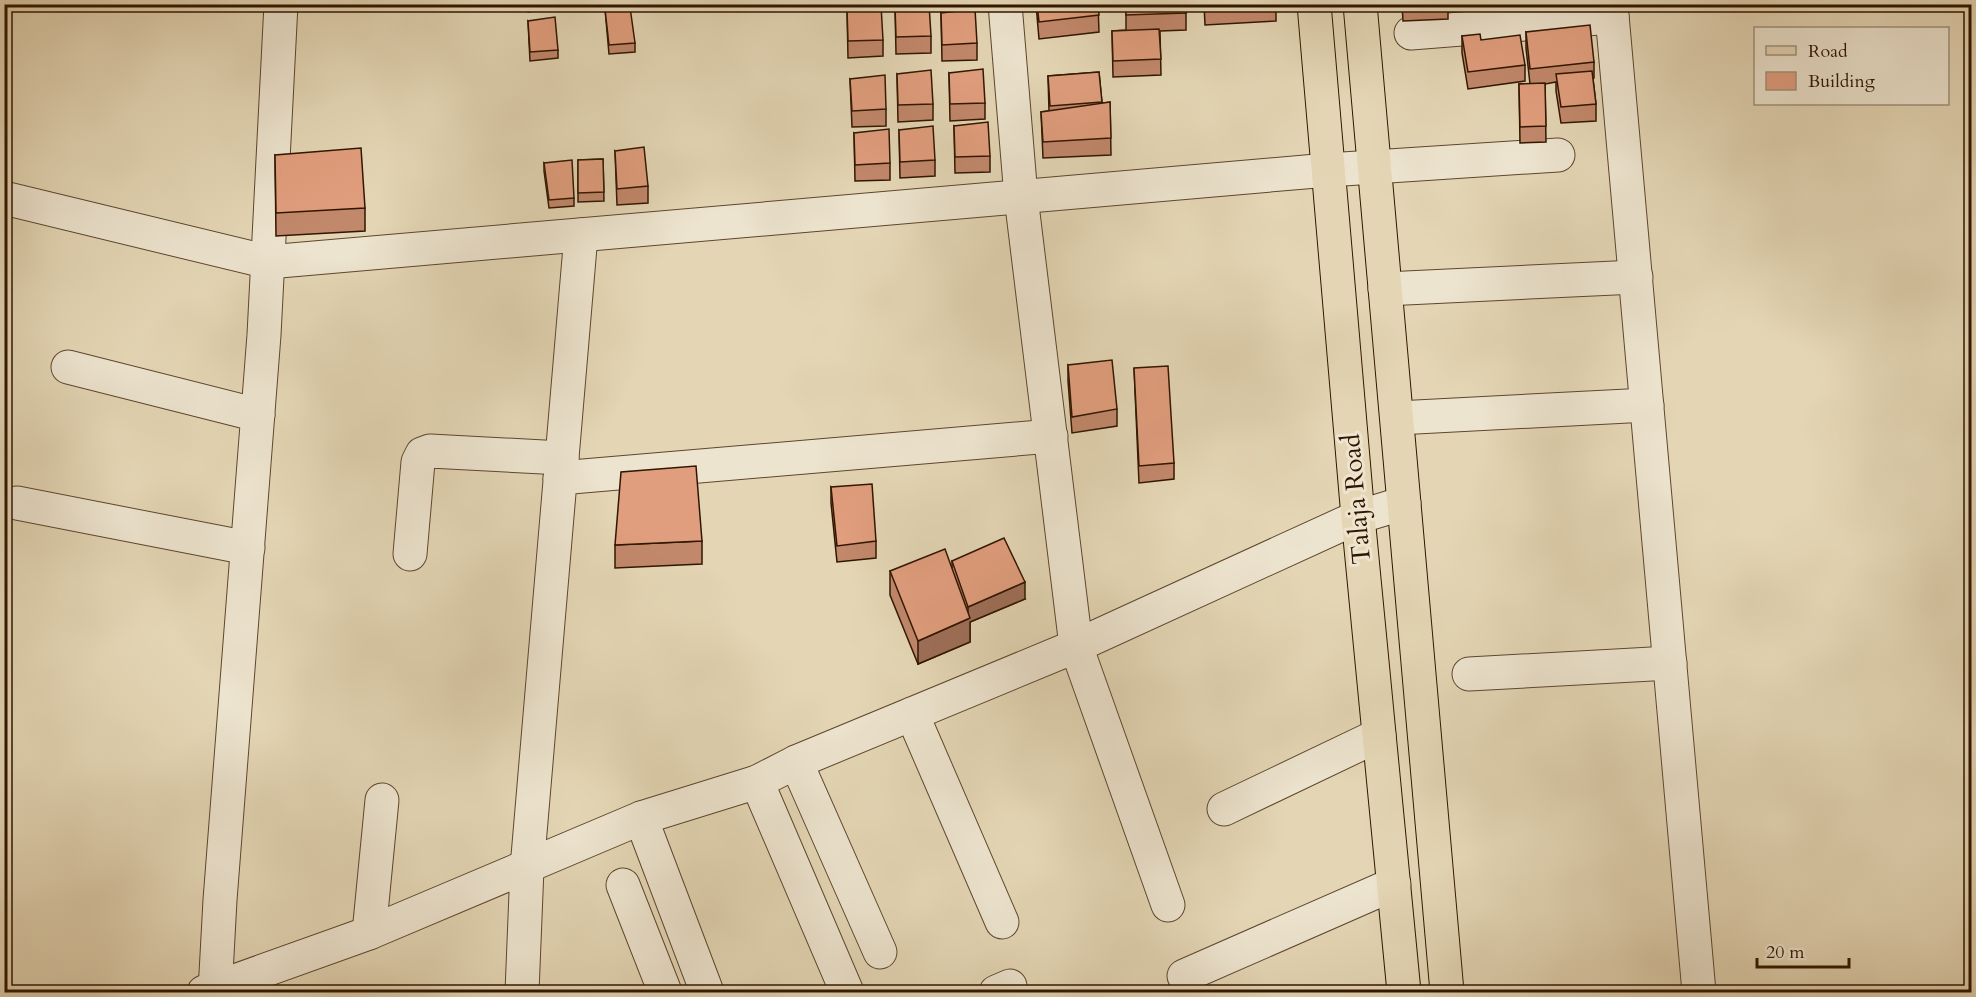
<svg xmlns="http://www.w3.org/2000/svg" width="1976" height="997" font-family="Cardo,serif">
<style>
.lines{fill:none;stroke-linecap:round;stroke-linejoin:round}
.minor-casing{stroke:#5d462d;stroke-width:35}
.major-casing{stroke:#301600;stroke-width:35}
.minor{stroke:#ede4cf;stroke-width:33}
.major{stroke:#e4d6b5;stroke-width:33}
.wall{fill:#c2886c;stroke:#301600;stroke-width:1.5}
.shaded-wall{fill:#9e6f58;stroke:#301600;stroke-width:1.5}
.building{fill:#e19e7e;stroke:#301600;stroke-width:1.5}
.labels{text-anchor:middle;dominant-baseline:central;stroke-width:6;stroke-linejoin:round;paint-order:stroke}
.street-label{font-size:26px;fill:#301600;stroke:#ede4cf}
</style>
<rect width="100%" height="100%" fill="#e4d6b5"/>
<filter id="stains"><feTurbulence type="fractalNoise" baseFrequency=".00333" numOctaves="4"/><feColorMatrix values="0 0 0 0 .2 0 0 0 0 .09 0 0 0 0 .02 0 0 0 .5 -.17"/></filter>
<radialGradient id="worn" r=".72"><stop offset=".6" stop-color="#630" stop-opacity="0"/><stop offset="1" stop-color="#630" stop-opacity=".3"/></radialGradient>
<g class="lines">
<g class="minor-casing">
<g id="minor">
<path d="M 1005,4 L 1021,197 L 1076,646 L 1168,905"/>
<path d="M 1611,4 L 1699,992"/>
<path d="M 1411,33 L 1612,17"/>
<path d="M 4,198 L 268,262 L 1328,170 L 1558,155"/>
<path d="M 1385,289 L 1636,277"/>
<path d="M 68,367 L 258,415"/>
<path d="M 1397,418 L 1647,405"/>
<path d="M 560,478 L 1051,436"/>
<path d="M 17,503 L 248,548"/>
<path d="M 410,554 L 418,462 L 422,454 L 430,451 L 562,458"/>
<path d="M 1469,674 L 1670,663"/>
<path d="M 912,714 L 1002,922"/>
<path d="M 796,762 L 880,952"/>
<path d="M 757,782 L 847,992"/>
<path d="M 1224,809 L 1379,735"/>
<path d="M 641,818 L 707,992"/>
<path d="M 623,885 L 665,992"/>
<path d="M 369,933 L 382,800"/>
<path d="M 1184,976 L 1394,884"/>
<path d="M 204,992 L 369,933 L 641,818 L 757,782 L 796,762 L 1076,646 L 1358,517 L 1404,503"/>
<path d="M 215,992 L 220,900 L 264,335 L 281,4"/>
<path d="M 522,992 L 527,868 L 581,235"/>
<path d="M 996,992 L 1010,986"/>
</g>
</g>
<g class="major-casing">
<g id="major">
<path d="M 1314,4 L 1358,517 L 1404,992"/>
<path d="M 1360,4 L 1447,992"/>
</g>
</g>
<use href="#minor" class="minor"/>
<use href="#major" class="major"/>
</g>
<g class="wall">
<path d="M 527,4 L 550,4 L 550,9 L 528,12 Z"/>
<path d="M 1036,4 L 1098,4 L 1099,32 L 1039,39 Z"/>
<path d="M 1126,4 L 1186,13 L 1186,30 L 1160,31 L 1161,75 L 1113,77 L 1112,31 L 1126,30 Z"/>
<path d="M 1204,4 L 1276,4 L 1276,21 L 1205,25 Z"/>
<path d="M 1402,4 L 1448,4 L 1448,19 L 1403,21 Z"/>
<path d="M 895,6 L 931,36 L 931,53 L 896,54 Z"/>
<path d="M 605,9 L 635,43 L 635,52 L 609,54 Z"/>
<path d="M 847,9 L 883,40 L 883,56 L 848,58 Z"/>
<path d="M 941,13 L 977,43 L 977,60 L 942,61 Z"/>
<path d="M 528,21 L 558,50 L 558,58 L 530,61 Z"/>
<path d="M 1526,32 L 1594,62 L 1594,78 L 1593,79 L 1596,104 L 1596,121 L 1561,123 L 1556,91 L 1556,82 L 1545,84 L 1546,142 L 1520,143 L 1519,84 L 1530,84 L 1526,48 Z"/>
<path d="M 1462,36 L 1481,40 L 1525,65 L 1525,81 L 1468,89 L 1462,53 Z"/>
<path d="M 1099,72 L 1102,103 L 1110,102 L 1111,155 L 1043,158 L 1041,112 L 1049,111 L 1048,76 Z"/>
<path d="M 949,73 L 985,103 L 985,119 L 950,121 Z"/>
<path d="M 897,74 L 933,104 L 933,120 L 898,122 Z"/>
<path d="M 850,79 L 886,109 L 886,126 L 852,127 Z"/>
<path d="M 954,126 L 990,156 L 990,172 L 955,173 Z"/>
<path d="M 899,130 L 935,160 L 935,176 L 900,178 Z"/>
<path d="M 854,133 L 890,163 L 890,180 L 855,181 Z"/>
<path d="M 615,151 L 648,186 L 648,203 L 617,205 Z"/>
<path d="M 275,155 L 365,208 L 365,231 L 276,236 Z"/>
<path d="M 603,159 L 604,201 L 578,202 L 578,160 Z"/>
<path d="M 544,163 L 574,198 L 574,206 L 549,208 L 544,171 Z"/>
<path d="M 1068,365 L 1117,409 L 1117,426 L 1072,433 L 1068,381 Z"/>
<path d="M 1134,368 L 1174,463 L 1174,479 L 1139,483 Z"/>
<path d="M 831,487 L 876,541 L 876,558 L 837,562 L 831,503 Z"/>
<path d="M 702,541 L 702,564 L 615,568 L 615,545 Z"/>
<path d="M 952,561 L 1025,599 L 970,622 L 970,642 L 918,664 L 890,595 L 890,571 L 952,568 Z"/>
</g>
<g class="shaded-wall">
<path d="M 1025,582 L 1025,599 L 970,622 L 970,642 L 918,664 L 918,641 L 968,619 L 968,607 Z"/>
<path d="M 8,608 L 8,638 L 4,641 L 4,611 Z"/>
</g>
<g class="building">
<path d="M 905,4 L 929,4 L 931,36 L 896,37 L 895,6 Z"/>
<path d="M 1037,4 L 1098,4 L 1099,15 L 1039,22 Z"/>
<path d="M 1126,4 L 1186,4 L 1186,13 L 1126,15 Z"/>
<path d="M 1205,4 L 1276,4 L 1276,5 L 1205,9 Z"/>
<path d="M 881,5 L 883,40 L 848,41 L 847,9 Z"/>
<path d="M 630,7 L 635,43 L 609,45 L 605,9 Z"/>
<path d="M 975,9 L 977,43 L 942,45 L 941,13 Z"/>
<path d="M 555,17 L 558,50 L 530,52 L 528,21 Z"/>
<path d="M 1590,25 L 1594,62 L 1530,69 L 1526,32 Z"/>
<path d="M 1159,29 L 1161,59 L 1113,61 L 1112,31 Z"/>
<path d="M 1480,34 L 1481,40 L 1520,35 L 1525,65 L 1468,72 L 1462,36 Z"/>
<path d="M 983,69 L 985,103 L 950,104 L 949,73 Z"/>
<path d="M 931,70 L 933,104 L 898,105 L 897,74 Z"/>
<path d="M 1592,71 L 1596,104 L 1561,107 L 1556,74 Z"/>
<path d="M 1099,72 L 1102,102 L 1050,106 L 1048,76 Z"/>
<path d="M 885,75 L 886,109 L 852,111 L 850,79 Z"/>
<path d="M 1545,83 L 1546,126 L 1520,127 L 1519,84 Z"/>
<path d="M 1110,102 L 1111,138 L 1043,142 L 1041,112 Z"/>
<path d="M 988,122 L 990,156 L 955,157 L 954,126 Z"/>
<path d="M 933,126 L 935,160 L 900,162 L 899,130 Z"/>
<path d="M 889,129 L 890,163 L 855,165 L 854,133 Z"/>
<path d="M 644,147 L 648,186 L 617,189 L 615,151 Z"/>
<path d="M 361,148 L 365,208 L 276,213 L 275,155 Z"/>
<path d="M 603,159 L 604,192 L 578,193 L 578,160 Z"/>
<path d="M 572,160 L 574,198 L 549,200 L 544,163 Z"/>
<path d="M 1112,360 L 1117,409 L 1072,417 L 1068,365 Z"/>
<path d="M 1168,366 L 1174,463 L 1139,466 L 1134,368 Z"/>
<path d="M 696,466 L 702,541 L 615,545 L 621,472 Z"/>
<path d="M 872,484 L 876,541 L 837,546 L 831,487 Z"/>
<path d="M 1004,538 L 1025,582 L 968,607 L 952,561 Z"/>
<path d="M 945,549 L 970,618 L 918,641 L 890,571 Z"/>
<path d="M 4,603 L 8,608 L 4,611 Z"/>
</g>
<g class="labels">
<g class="street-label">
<text transform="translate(1356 499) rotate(-95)">Talaja Road</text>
</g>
</g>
<rect width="1976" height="997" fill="none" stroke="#e4d6b5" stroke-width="24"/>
<rect x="6" y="6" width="1964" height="985" fill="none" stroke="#301600" stroke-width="3"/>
<rect x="12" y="12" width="1952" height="973" fill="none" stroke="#301600" stroke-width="1.5"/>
<rect x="1754" y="27" width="195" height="78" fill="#ede4cf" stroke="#a1927c" stroke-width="1.5"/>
<rect x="1766" y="46" width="30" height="9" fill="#e4d6b5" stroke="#a1927c" stroke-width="1.5"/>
<text x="1808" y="57" font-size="18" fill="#301600">Road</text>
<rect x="1766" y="72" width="30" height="18" fill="#e19e7e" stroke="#a1927c" stroke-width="1.5"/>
<text x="1808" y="87" font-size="18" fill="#301600">Building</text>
<path d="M1757 958v9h92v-9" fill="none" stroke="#301600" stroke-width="3"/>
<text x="1766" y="958" font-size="18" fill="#301600" stroke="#ede4cf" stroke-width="4.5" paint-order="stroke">20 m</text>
<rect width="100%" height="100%" filter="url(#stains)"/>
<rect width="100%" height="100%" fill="url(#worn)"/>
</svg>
